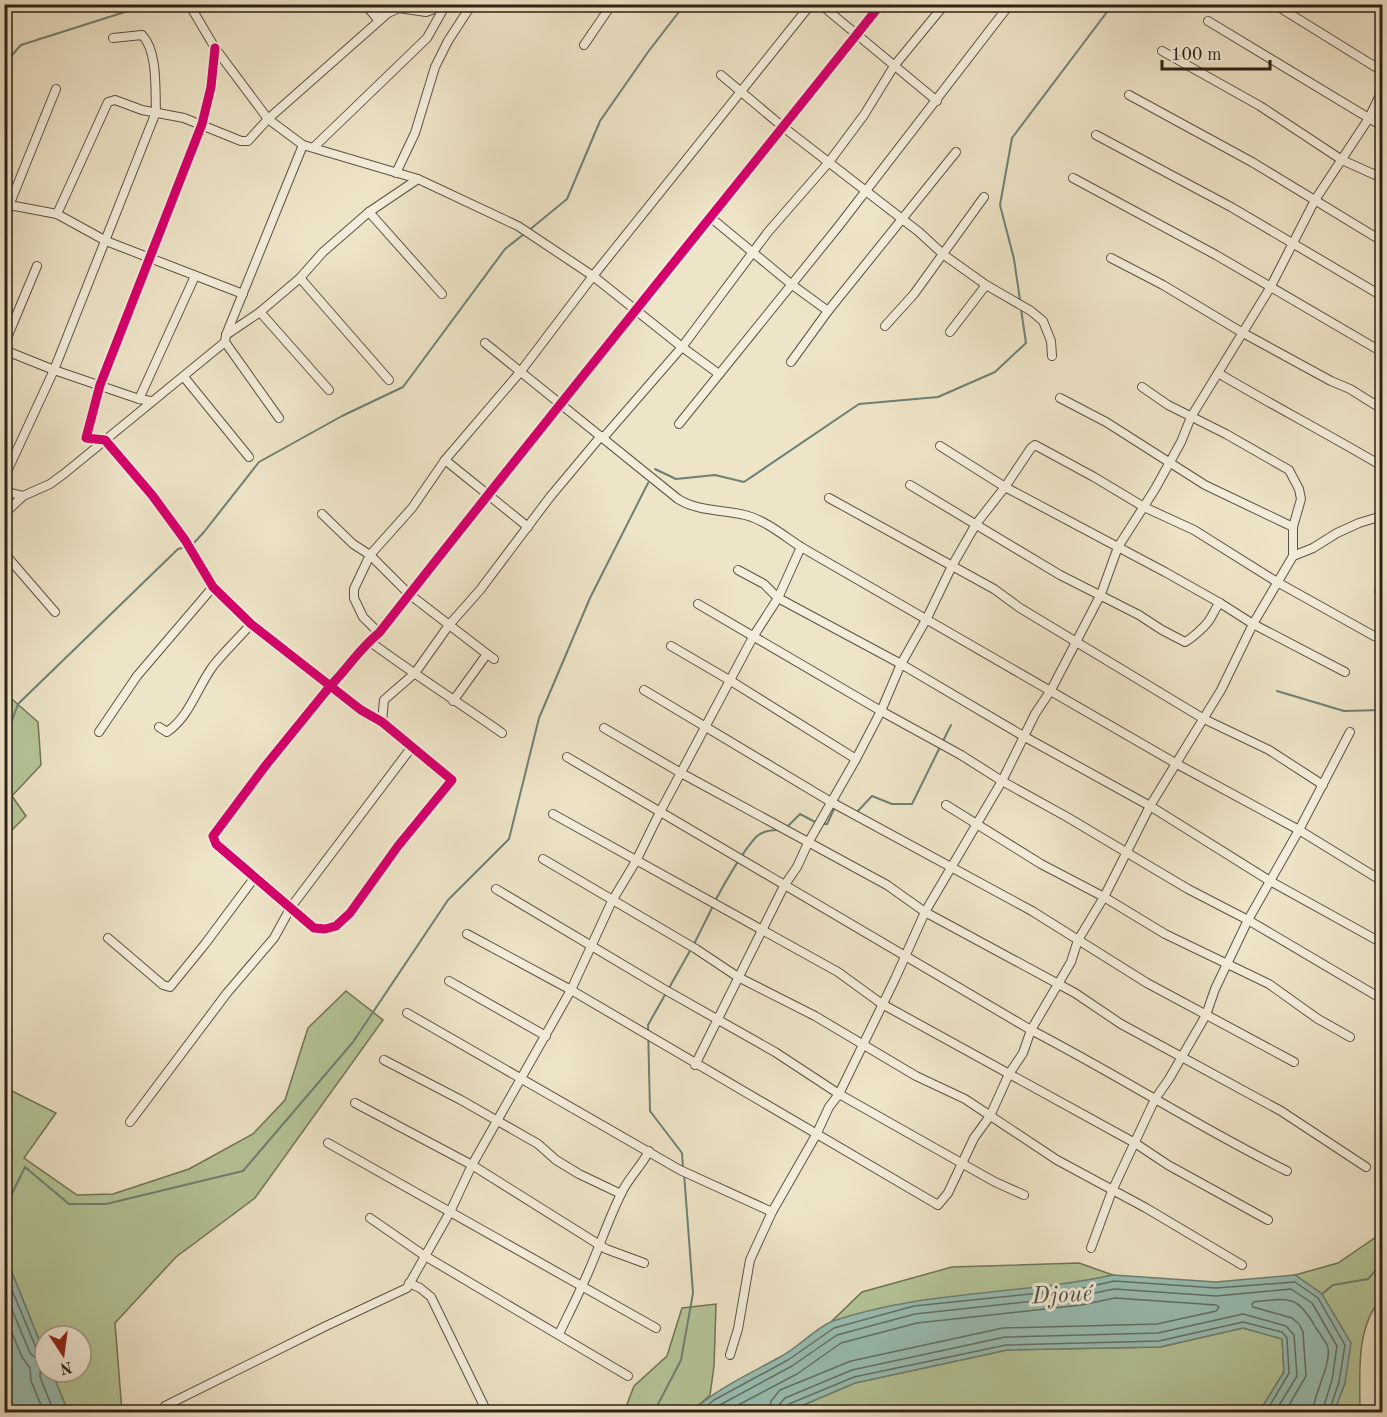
<svg xmlns="http://www.w3.org/2000/svg" width="1387" height="1417" font-family="'Old Standard TT',serif">
<style>
.green{fill:#b5c598;stroke:#717457;stroke-width:1.5}
.water{fill:#99bfb4;stroke:#6e8075;stroke-width:1.5}
.lines{fill:none;stroke-linecap:round;stroke-linejoin:round}
.shore{stroke:#637065;stroke-width:1.5}
.stream{stroke:#6e8075;stroke-width:2}
.minor-casing{stroke:#5d5242;stroke-width:10}
.minor{stroke:#f4eddb;stroke-width:8}
.cycleway-casing{stroke:#f4eddb;stroke-width:13}
.cycleway{stroke:#d6006c;stroke-width:9}
.labels{text-anchor:middle;dominant-baseline:central;stroke-width:6;stroke-linejoin:round;paint-order:stroke}
.water-label{font-size:24px;font-style:italic;fill:#4d5145;stroke:#f4eddb}
</style>
<rect width="100%" height="100%" fill="#eee4c7"/>
<filter id="stains"><feTurbulence type="fractalNoise" baseFrequency=".00333" numOctaves="4"/><feColorMatrix values="0 0 0 0 .2 0 0 0 0 .09 0 0 0 0 .02 0 0 0 .5 -.17"/></filter>
<radialGradient id="worn" r=".72"><stop offset=".6" stop-color="#630" stop-opacity="0"/><stop offset="1" stop-color="#630" stop-opacity=".3"/></radialGradient>
<g class="green">
<path d="M 5,693 L 38,722 L 41,765 L 12,796 L 26,816 L 5,837 Z"/>
<path d="M 346,991 L 383,1020 L 255,1198 L 176,1257 L 115,1323 L 122,1412 L 68,1412 L 52,1372 L 81,1372 L 81,1336 L 45,1336 L 45,1355 L 5,1255 L 4,1087 L 56,1113 L 24,1158 L 77,1195 L 113,1194 L 189,1169 L 253,1134 L 285,1100 L 308,1028 Z"/>
<path d="M 1382,1233 L 1382,1297 C 1355,1329 1360,1373 1360,1412 L 1334,1412 L 1345,1383 L 1322,1294 L 1295,1275 L 1338,1263 Z"/>
<path d="M 1079,1263 L 1113,1275 L 1078,1283 L 831,1322 L 862,1292 L 952,1267 Z"/>
<path d="M 716,1304 L 714,1366 L 710,1395 L 691,1412 L 624,1412 L 634,1386 L 667,1356 L 682,1308 Z"/>
<path d="M 1243,1328 L 1282,1338 L 1284,1372 L 1259,1412 L 787,1412 L 855,1383 L 1007,1350 L 1160,1347 Z"/>
</g>
<g class="water">
<path d="M 5,1255 L 45,1355 L 45,1372 L 52,1372 L 68,1412 L 5,1412 Z"/>
<path d="M 1113,1275 L 1216,1282 L 1295,1275 L 1322,1294 L 1351,1343 L 1345,1383 L 1334,1412 L 1259,1412 L 1284,1372 L 1282,1339 L 1243,1328 L 1160,1347 L 1007,1350 L 855,1383 L 787,1412 L 691,1412 C 718,1388 749,1374 780,1357 C 798,1348 815,1328 833,1321 C 924,1290 1021,1295 1113,1275 Z"/>
</g>
<g class="lines">
<g class="shore">
<path d="M 4,1271 L 37,1350 L 40,1354 L 45,1354"/>
<path d="M 4,1290 L 30,1353 L 41,1363 L 40,1377 L 54,1412"/>
<path d="M 4,1314 L 22,1357 L 30,1368 L 31,1381 L 44,1412"/>
<path d="M 700,1412 L 714,1400 L 788,1360 L 834,1328 L 914,1306 L 1079,1289 L 1114,1281 L 1216,1288 L 1295,1282 L 1318,1298 L 1345,1345 L 1339,1382 L 1329,1412"/>
<path d="M 711,1412 L 718,1406 L 792,1366 L 837,1335 L 915,1314 L 1080,1296 L 1114,1289 L 1216,1296 L 1291,1289 L 1312,1303 L 1337,1346 L 1332,1380 L 1322,1412"/>
<path d="M 725,1412 L 797,1374 L 841,1343 L 917,1323 L 1081,1305 L 1115,1298 L 1216,1305 L 1219,1307 L 1216,1311 L 1157,1324 L 1003,1328 L 851,1361 L 780,1390 L 771,1401 L 769,1412"/>
<path d="M 778,1412 L 779,1405 L 785,1398 L 852,1370 L 1005,1337 L 1158,1333 L 1243,1314 L 1286,1326 L 1294,1335 L 1297,1376 L 1275,1412"/>
<path d="M 785,1412 L 786,1408 L 789,1404 L 854,1377 L 1006,1345 L 1159,1341 L 1243,1322 L 1282,1332 L 1287,1338 L 1289,1373 L 1266,1412"/>
<path d="M 1285,1412 L 1306,1376 L 1303,1332 L 1299,1324 L 1292,1318 L 1253,1307 L 1252,1304 L 1254,1302 C 1289,1298 1297,1294 1316,1328 C 1319,1333 1327,1342 1328,1348 C 1331,1367 1313,1394 1313,1412"/>
</g>
<g class="stream">
<path d="M 4,64 L 21,45 L 150,4"/>
<path d="M 528,231 L 567,199 L 600,121 L 648,52 L 685,4"/>
<path d="M 1020,300 L 1014,259 L 1000,205 L 1012,138 L 1113,4"/>
<path d="M 655,469 L 676,479 L 715,475 L 744,482 L 859,404 L 938,397 L 995,372 L 1026,343 L 1021,309"/>
<path d="M 192,545 L 204,532 L 259,462 L 342,416 L 403,387 L 505,249 L 524,234"/>
<path d="M 1375,591 L 1382,611"/>
<path d="M 1277,691 L 1344,711 L 1382,710"/>
<path d="M 943,741 L 951,725"/>
<path d="M 4,742 L 18,704 L 178,549 L 186,547"/>
<path d="M 855,811 L 857,812 L 872,796 L 892,804 L 912,804 L 940,747"/>
<path d="M 822,824 L 827,824 L 835,807"/>
<path d="M 786,828 L 800,814 L 817,823"/>
<path d="M 715,901 C 724,884 743,851 756,837 C 761,832 770,830 778,830"/>
<path d="M 694,944 L 713,906"/>
<path d="M 669,988 L 691,949"/>
<path d="M 666,993 L 648,1025 L 650,1111 L 682,1153 L 683,1168"/>
<path d="M 4,1210 L 25,1167 L 69,1204 L 106,1204 L 243,1171 L 353,1042 L 448,900 L 509,839 L 539,718 L 590,598 L 648,483"/>
<path d="M 1322,1294 L 1333,1285 L 1368,1279 L 1382,1263"/>
<path d="M 654,1412 L 681,1360 L 693,1293 L 684,1173"/>
</g>
<g class="minor-casing">
<g id="minor">
<path d="M 189,4 L 215,48 L 268,119 L 303,145 L 418,179"/>
<path d="M 365,4 L 379,21"/>
<path d="M 820,4 L 937,101"/>
<path d="M 1274,4 L 1382,71"/>
<path d="M 1381,4 L 1382,6"/>
<path d="M 375,15 L 385,4"/>
<path d="M 1208,21 L 1382,126"/>
<path d="M 584,45 L 612,4"/>
<path d="M 215,48 L 211,87 L 202,124 L 100,385 L 86,438 L 105,440 L 152,495 L 185,540 L 213,587 L 251,624 L 361,710 L 382,722 L 452,780 L 398,846 L 350,913 L 336,926 L 325,929 L 314,928 L 216,844 L 213,836 L 266,765 L 331,685 C 348,668 360,648 379,633 C 544,422 714,214 881,4"/>
<path d="M 1162,51 L 1260,106 L 1342,160 L 1382,178"/>
<path d="M 721,75 L 783,127 L 919,232 L 944,255 L 986,285 L 1031,311 L 1043,321 L 1051,341 L 1052,356"/>
<path d="M 1129,95 L 1252,162 L 1382,241"/>
<path d="M 1096,135 L 1231,207 L 1382,296"/>
<path d="M 314,147 L 427,38 L 445,6"/>
<path d="M 396,173 L 415,133 L 435,67 L 448,41 L 472,4"/>
<path d="M 1073,178 L 1216,255 L 1382,352"/>
<path d="M 4,204 L 57,214 L 106,241 L 243,294"/>
<path d="M 369,212 L 442,294"/>
<path d="M 57,214 L 108,102 L 115,100 L 142,110 L 184,118 L 241,141 L 248,141 L 268,119 L 388,13 L 399,8 L 426,12 L 448,4"/>
<path d="M 710,217 L 791,284 L 828,311"/>
<path d="M 4,218 L 56,89"/>
<path d="M 1111,258 L 1163,285 L 1243,333 L 1331,381 L 1350,389 L 1382,409"/>
<path d="M 300,278 L 389,380"/>
<path d="M 260,312 L 329,390"/>
<path d="M 885,326 L 914,294 L 984,197"/>
<path d="M 950,332 L 986,285"/>
<path d="M 226,335 L 303,145"/>
<path d="M 225,342 L 279,418"/>
<path d="M 485,343 L 678,499 C 699,512 721,509 745,515 C 765,520 784,536 801,547 L 1177,764 L 1299,830 L 1382,881"/>
<path d="M 4,345 L 37,266"/>
<path d="M 4,350 L 54,370 L 139,399 L 151,401"/>
<path d="M 791,362 L 828,311 L 956,152"/>
<path d="M 1218,373 C 1272,405 1328,434 1382,466"/>
<path d="M 184,377 L 249,457"/>
<path d="M 1142,387 L 1168,405 L 1226,434 L 1289,470 L 1299,489 L 1301,499 L 1293,527 L 1293,556"/>
<path d="M 1060,398 L 1106,422 L 1205,485 L 1293,527"/>
<path d="M 139,399 L 195,276"/>
<path d="M 679,424 L 838,227 L 1010,4"/>
<path d="M 603,438 L 682,347 L 768,232 L 829,162 L 864,115 L 894,66 L 945,4"/>
<path d="M 940,446 L 1005,487 L 1165,572 L 1220,603 L 1253,624 L 1345,672"/>
<path d="M 445,460 L 528,527"/>
<path d="M 4,478 L 54,370 L 156,112 C 155,90 158,51 142,35 L 113,38"/>
<path d="M 910,485 L 1060,575 L 1139,615 L 1162,630 L 1185,642 C 1191,639 1207,625 1210,619 C 1214,613 1215,608 1220,603"/>
<path d="M 4,491 L 23,496"/>
<path d="M 829,498 L 994,589 L 1020,608 L 1204,719 L 1269,750 L 1323,785"/>
<path d="M 4,514 L 23,496 L 50,484 L 65,473 L 225,342 L 226,335 L 260,312 L 300,278 L 323,252 L 369,212 L 418,179 L 518,226 L 593,276 L 682,347 L 719,374"/>
<path d="M 322,514 L 353,544 L 370,555 L 409,594 L 487,654"/>
<path d="M 4,553 L 55,612"/>
<path d="M 738,570 L 764,584 L 778,598 L 901,664 L 1025,737 L 1150,806 L 1270,881 L 1382,943"/>
<path d="M 698,604 L 881,711 L 961,755 L 1002,781 L 1067,817 L 1188,889 L 1248,920 L 1382,999"/>
<path d="M 379,633 L 363,617 L 354,598 L 354,589 L 370,555 L 412,508 L 445,460 L 521,371 L 593,276 L 811,4"/>
<path d="M 369,641 C 412,673 458,702 502,733"/>
<path d="M 671,646 L 731,681 L 856,759"/>
<path d="M 644,690 L 831,802 L 1032,911 L 1147,983 L 1294,1062"/>
<path d="M 453,701 L 487,654 L 494,659"/>
<path d="M 382,722 L 384,700 L 415,673 L 449,625 L 480,590 L 550,497 L 601,436"/>
<path d="M 159,727 L 167,732 C 190,716 197,688 213,666 C 225,651 239,638 251,624"/>
<path d="M 604,728 L 681,773 L 887,885 L 925,912 L 1075,993 L 1121,1024 L 1281,1111 L 1366,1167"/>
<path d="M 99,732 L 137,676 L 213,587"/>
<path d="M 567,757 L 1031,1030 C 1118,1075 1200,1128 1287,1171"/>
<path d="M 946,805 L 1041,864 L 1104,897 L 1165,934 L 1269,984 L 1318,1019 L 1350,1037"/>
<path d="M 553,814 L 838,972 L 882,1004 L 1135,1143 L 1168,1165 L 1268,1220"/>
<path d="M 543,859 L 696,949 L 738,977 L 815,1016 L 916,1076 L 965,1099 L 1057,1160 L 1146,1208 L 1242,1265"/>
<path d="M 496,889 L 662,988 L 775,1052 L 839,1094 L 995,1182 L 1024,1195"/>
<path d="M 467,934 L 571,990 L 938,1205 L 948,1193 L 974,1138 L 990,1116 L 1009,1074 L 1023,1053 L 1031,1030 L 1071,962 L 1078,940 L 1104,897 L 1150,806 L 1221,690 L 1253,624 L 1293,556 L 1313,548 L 1337,533 L 1359,523 L 1382,516"/>
<path d="M 108,938 L 163,985 L 170,987 L 205,944 L 255,877"/>
<path d="M 449,981 L 546,1036"/>
<path d="M 407,1013 L 680,1170 L 772,1212"/>
<path d="M 384,1060 L 461,1100 L 538,1144 L 556,1160 L 579,1174 L 621,1194"/>
<path d="M 695,1065 L 784,886 L 797,867 L 808,843 L 856,759 L 881,711 L 901,664 L 927,618 L 952,566 L 976,524 L 1005,487 L 1031,448 L 1035,445 L 1094,477 L 1144,507 L 1194,530 L 1277,582 L 1374,636"/>
<path d="M 355,1103 L 472,1165 L 606,1249 L 644,1263"/>
<path d="M 130,1122 L 227,993 L 274,938 L 291,907 L 411,748"/>
<path d="M 328,1143 L 656,1328"/>
<path d="M 370,1218 L 425,1256 L 628,1376"/>
<path d="M 1091,1248 L 1112,1191 L 1155,1099 L 1169,1079 L 1206,1015 L 1215,989 L 1248,920 L 1299,830 L 1350,732"/>
<path d="M 409,1283 L 420,1288 L 431,1297 L 487,1412"/>
<path d="M 559,1334 C 566,1319 574,1304 581,1288 C 596,1258 606,1224 621,1194 C 628,1178 641,1167 649,1151"/>
<path d="M 730,1355 L 738,1329 L 750,1260 L 772,1212 L 816,1135 L 829,1107 L 839,1094 L 895,979 L 925,912 L 1002,781 L 1035,714 L 1051,690 L 1101,594 L 1118,547 L 1155,489 L 1181,442 L 1191,417 L 1270,288 L 1315,200 L 1369,118 L 1382,91"/>
<path d="M 165,1406 L 326,1326 L 407,1288 L 450,1212 L 472,1165 L 571,990 L 612,901 L 636,861 L 660,812 L 753,637 L 778,598 L 801,547"/>
</g>
</g>
<use href="#minor" class="minor"/>
<g class="cycleway-casing">
<path id="cycleway" d="M 215,48 L 211,87 L 202,124 L 100,385 L 86,438 L 105,440 L 152,495 L 185,540 L 213,587 L 251,624 L 361,710 L 382,722 L 452,780 L 398,846 L 350,913 L 336,926 L 325,929 L 314,928 L 216,844 L 213,836 L 266,765 L 331,685 C 348,668 360,648 379,633 C 544,422 714,214 881,4"/>
</g>
<use href="#cycleway" class="cycleway"/>
</g>
<g class="labels">
<g class="water-label">
<text transform="translate(1062 1296) rotate(-3)">Djoué</text>
</g>
</g>
<rect width="1387" height="1417" fill="none" stroke="#eee4c7" stroke-width="24"/>
<rect x="6" y="6" width="1375" height="1405" fill="none" stroke="#2d2216" stroke-width="3"/>
<rect x="12" y="12" width="1363" height="1393" fill="none" stroke="#2d2216" stroke-width="1.5"/>
<g transform="translate(63 1354) rotate(167)"><circle r="28" fill="#f4eddb" stroke="#a49c8c" stroke-width="1.5"/>
<path d="M0-4.5L10 22L0 15L-10 22Z" fill="#8f2418"/>
<text y="-9" font-size="16" font-weight="bold" text-anchor="middle" fill="#2d2216">N</text>
</g>
<path d="M1162 60v9h108v-9" fill="none" stroke="#2d2216" stroke-width="3"/>
<text x="1171" y="60" font-size="18" fill="#2d2216" stroke="#f4eddb" stroke-width="4.5" paint-order="stroke">100 m</text>
<rect width="100%" height="100%" filter="url(#stains)"/>
<rect width="100%" height="100%" fill="url(#worn)"/>
</svg>
